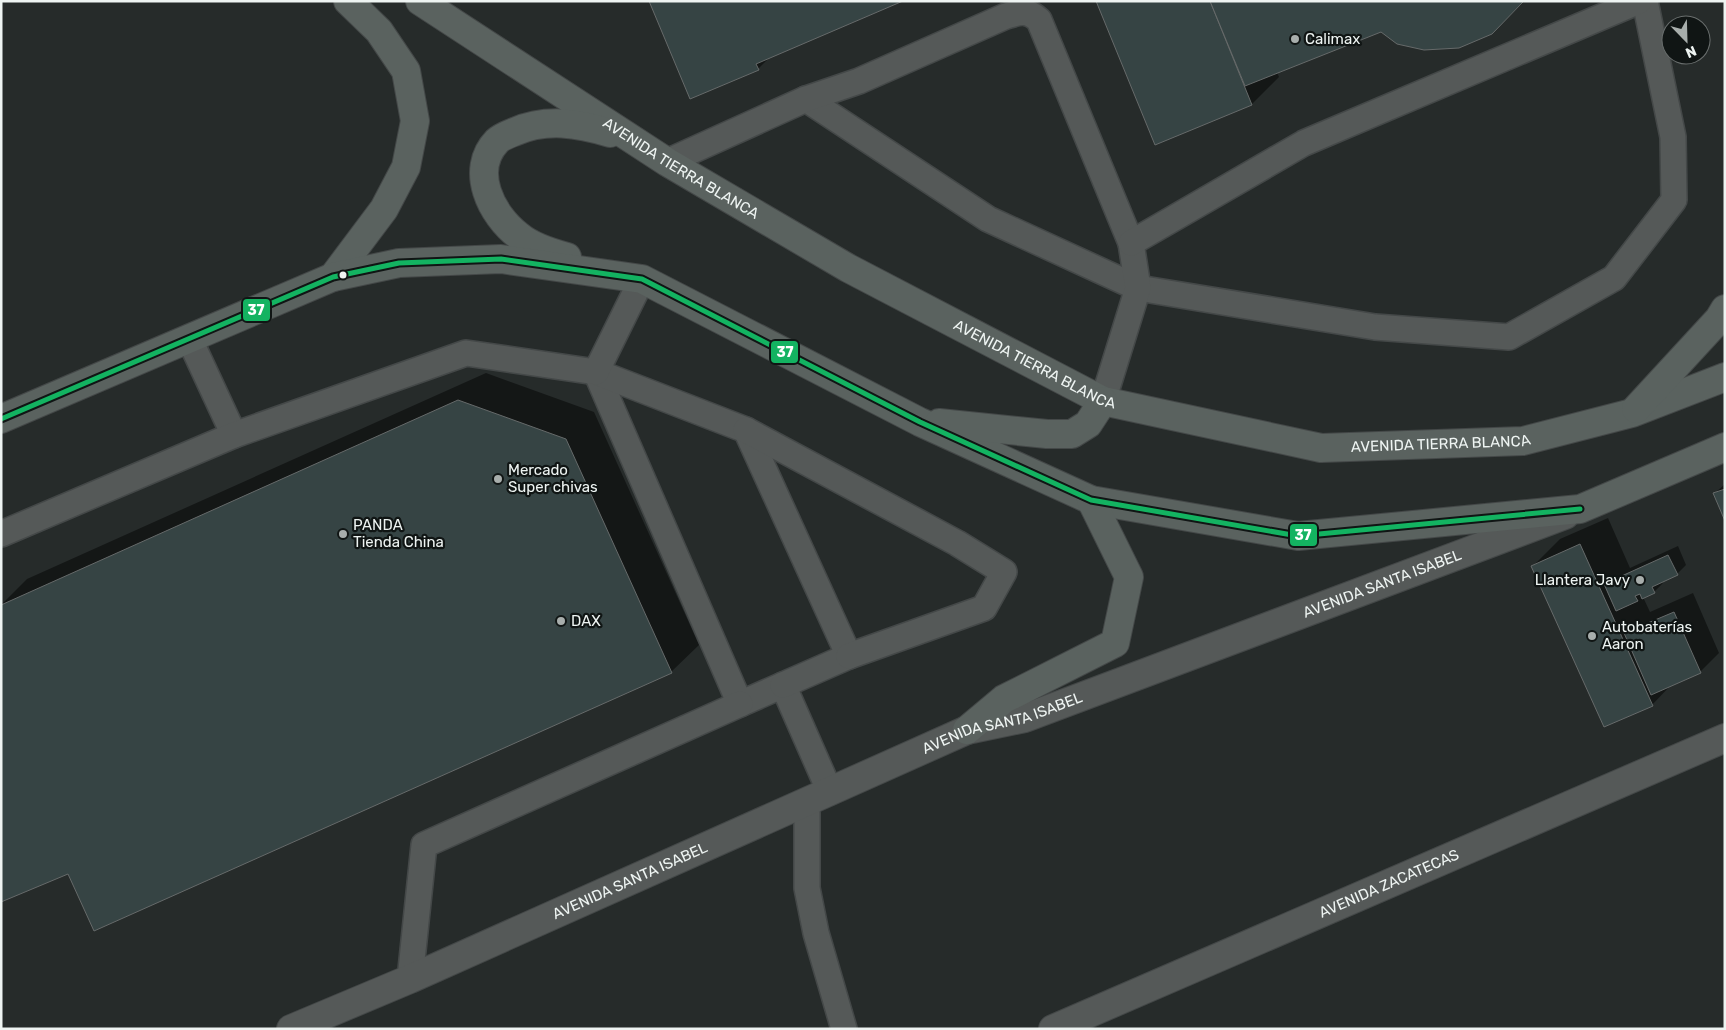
<svg xmlns="http://www.w3.org/2000/svg" width="1726" height="1030" font-family="Rubik,sans-serif">
<style>
.shadow{fill:#0007}
.building{fill:#364444;stroke:#666a6a}
.lines{fill:none;stroke-linecap:round;stroke-linejoin:round}
.service-casing{stroke:#444848;stroke-width:28}
.minor-casing{stroke:#444848;stroke-width:30}
.tertiary-casing{stroke:#444848;stroke-width:30}
.primary-casing{stroke:#444848;stroke-width:30}
.service{stroke:#555958;stroke-width:25}
.minor{stroke:#555958;stroke-width:28}
.tertiary{stroke:#555958;stroke-width:28}
.primary{stroke:#5a625f;stroke-width:28}
.bus-1-casing{stroke:#101514;stroke-width:9}
.bus-1{stroke:#13b361;stroke-width:5}
.poi-dot{fill:#a8aeac;stroke:#101514;stroke-width:2}
.bus-dot{fill:#eef4f2;stroke:#101514;stroke-width:2}
.labels{text-anchor:middle;dominant-baseline:central;stroke-width:4.5;stroke-linejoin:round;paint-order:stroke}
.poi-label{font-size:15px;fill:#eef4f2;stroke:#101514;text-anchor:start}
.street-label{font-size:15px;fill:#eef4f2;stroke:#101514}
.line-badge{stroke:#101514;stroke-width:2}
.badge-label{font-size:14px;text-anchor:middle;font-weight:bold;fill:#fff}
</style>
<rect width="100%" height="100%" fill="#262b2a"/>
<g class="shadow">
<path d="M 1097,1 L 1525,1 L 1492,33 L 1382,31 L 1277,72 L 1279,77 L 1252,104 L 1156,143 Z"/>
<path d="M 771,56 L 758,69 L 691,98 Z"/>
<path d="M 486,373 L 594,412 L 699,645 L 671,672 L 68,872 L 1,901 L 1,605 L 27,579 Z"/>
<path d="M 1725,484 L 1725,517 L 1715,493 Z"/>
<path d="M 1608,518 L 1630,568 L 1678,546 L 1686,565 L 1677,574 L 1663,581 L 1663,583 L 1654,592 L 1643,597 L 1650,612 L 1693,593 L 1719,653 L 1700,672 L 1672,684 L 1652,705 L 1533,566 L 1560,539 Z"/>
</g>
<g class="building">
<path d="M 649,1 L 903,1 L 756,64 L 759,70 L 690,99 Z"/>
<path d="M 1096,1 L 1210,1 L 1252,105 L 1155,145 Z"/>
<path d="M 1210,1 L 1524,1 L 1492,34 L 1459,48 L 1424,50 L 1397,44 L 1381,32 L 1245,86 Z"/>
<path d="M 458,400 L 566,439 L 672,673 L 94,931 L 68,874 L 1,902 L 1,605 Z"/>
<path d="M 1725,489 L 1725,521 L 1713,493 Z"/>
<path d="M 1580,544 L 1653,706 L 1604,727 L 1531,566 Z"/>
<path d="M 1668,555 L 1678,575 L 1652,587 L 1655,593 L 1642,599 L 1640,594 L 1635,596 L 1638,601 L 1616,611 L 1604,584 Z"/>
<path d="M 1674,612 L 1701,673 L 1651,695 L 1624,633 Z"/>
</g>
<g class="lines">
<g class="service-casing">
<g id="service">
<path d="M 806,99 L 988,219 L 1138,288 L 1375,327 L 1509,337 L 1614,278 L 1674,200 L 1673,137 L 1645,1"/>
<path d="M 667,162 L 806,99 L 859,81 L 1006,16 C 1020,12 1027,9 1039,20 L 1131,243 L 1138,288 L 1103,401"/>
<path d="M 1131,243 L 1304,143 L 1639,1"/>
<path d="M 189,338 L 234,435"/>
<path d="M 596,372 L 740,704 L 783,685 L 830,792"/>
<path d="M 596,372 L 746,430 L 849,656 L 783,685"/>
<path d="M 746,430 L 957,543 L 1004,572 L 984,608 L 849,656"/>
<path d="M 1,534 L 234,435 L 466,353 L 596,372 L 642,279"/>
<path d="M 807,801 L 807,888 L 816,933 L 844,1029"/>
<path d="M 410,979 L 424,845 L 740,704"/>
</g>
</g>
<g class="minor-casing">
<g id="minor">
<path id="s1" d="M 1053,1029 L 1725,738"/>
</g>
</g>
<g class="tertiary-casing">
<g id="tertiary">
<path id="s2" d="M 291,1029 L 410,979 L 967,730 L 1025,718 L 1565,515"/>
</g>
</g>
<g class="primary-casing">
<g id="primary">
<path id="s3" d="M 420,1 L 667,162 L 848,268 L 1103,401 L 1321,448 L 1523,441 L 1632,413 L 1725,377"/>
<path d="M 567,257 C 552,253 532,247 519,236 C 491,215 469,170 497,141 C 501,137 509,134 514,132 C 546,118 578,123 610,133"/>
<path d="M 333,277 L 384,209 L 406,167 L 415,121 L 406,71 L 379,31 L 348,1"/>
<path d="M 1636,409 L 1719,319 L 1725,309"/>
<path d="M 1,419 L 333,277 L 399,263 L 501,259 L 642,279 L 920,422 L 1091,500 L 1298,536 L 1580,509 L 1725,447"/>
<path d="M 939,423 L 1047,434 L 1072,434 L 1088,424 L 1103,401"/>
<path d="M 967,730 L 1004,699 L 1115,643 L 1129,577 L 1091,500"/>
</g>
</g>
<use href="#service" class="service"/>
<use href="#minor" class="minor"/>
<use href="#tertiary" class="tertiary"/>
<use href="#primary" class="primary"/>
<g class="bus-1-casing">
<path id="bus-1" d="M 1,419 L 333,277 L 399,263 L 501,259 L 642,279 L 920,422 L 1091,500 L 1298,536 L 1580,509"/>
</g>
<use href="#bus-1" class="bus-1"/>
</g>
<g class="poi-dot">
<circle cx="1295" cy="39" r="5"/>
<circle cx="498" cy="479" r="5"/>
<circle cx="343" cy="534" r="5"/>
<circle cx="1640" cy="580" r="5"/>
<circle cx="561" cy="621" r="5"/>
<circle cx="1592" cy="636" r="5"/>
</g>
<circle class="bus-dot" cx="343" cy="275" r="4.5"/>
<g class="labels">
<g class="poi-label">
<text x="1305" y="39">Calimax</text>
<text x="508" y="470">Mercado<tspan x="508" dy="17">Super chivas</tspan></text>
<text x="353" y="525">PANDA<tspan x="353" dy="17">Tienda China</tspan></text>
<text x="1630" y="580" text-anchor="end">Llantera Javy</text>
<text x="571" y="621">DAX</text>
<text x="1602" y="627">Autobaterías<tspan x="1602" dy="17">Aaron</tspan></text>
</g>
<g class="street-label">
<text stroke="none"><textPath href="#s3" startOffset="310">AVENIDA TIERRA BLANCA</textPath></text>
<text stroke="none"><textPath href="#s3" startOffset="715">AVENIDA TIERRA BLANCA</textPath></text>
<text stroke="none"><textPath href="#s3" startOffset="1135">AVENIDA TIERRA BLANCA</textPath></text>
<text stroke="none"><textPath href="#s2" startOffset="1180">AVENIDA SANTA ISABEL</textPath></text>
<text stroke="none"><textPath href="#s2" startOffset="775">AVENIDA SANTA ISABEL</textPath></text>
<text stroke="none"><textPath href="#s2" startOffset="370">AVENIDA SANTA ISABEL</textPath></text>
<text stroke="none"><textPath href="#s1" startOffset="366">AVENIDA ZACATECAS</textPath></text>
</g>
</g>
<g class="line-badge">
<rect x="242" y="298" width="29" height="24" rx="5" fill="#13b361"/>
<rect x="770" y="340" width="29" height="24" rx="5" fill="#13b361"/>
<rect x="1289" y="523" width="29" height="24" rx="5" fill="#13b361"/>
</g>
<g class="badge-label">
<text x="256" y="315">37</text>
<text x="785" y="357">37</text>
<text x="1303" y="540">37</text>
</g>
<rect width="1726" height="1030" fill="none" stroke="#eef4f2" stroke-width="5"/>
<g transform="translate(1686 40) rotate(157)"><circle r="24" fill="#101514" stroke="#696e6d"/>
<path d="M0-4L9 19L0 12L-9 19Z" fill="#a8aeac"/>
<text y="-8" font-size="14" font-weight="bold" text-anchor="middle" fill="#eef4f2">N</text>
</g>
</svg>
